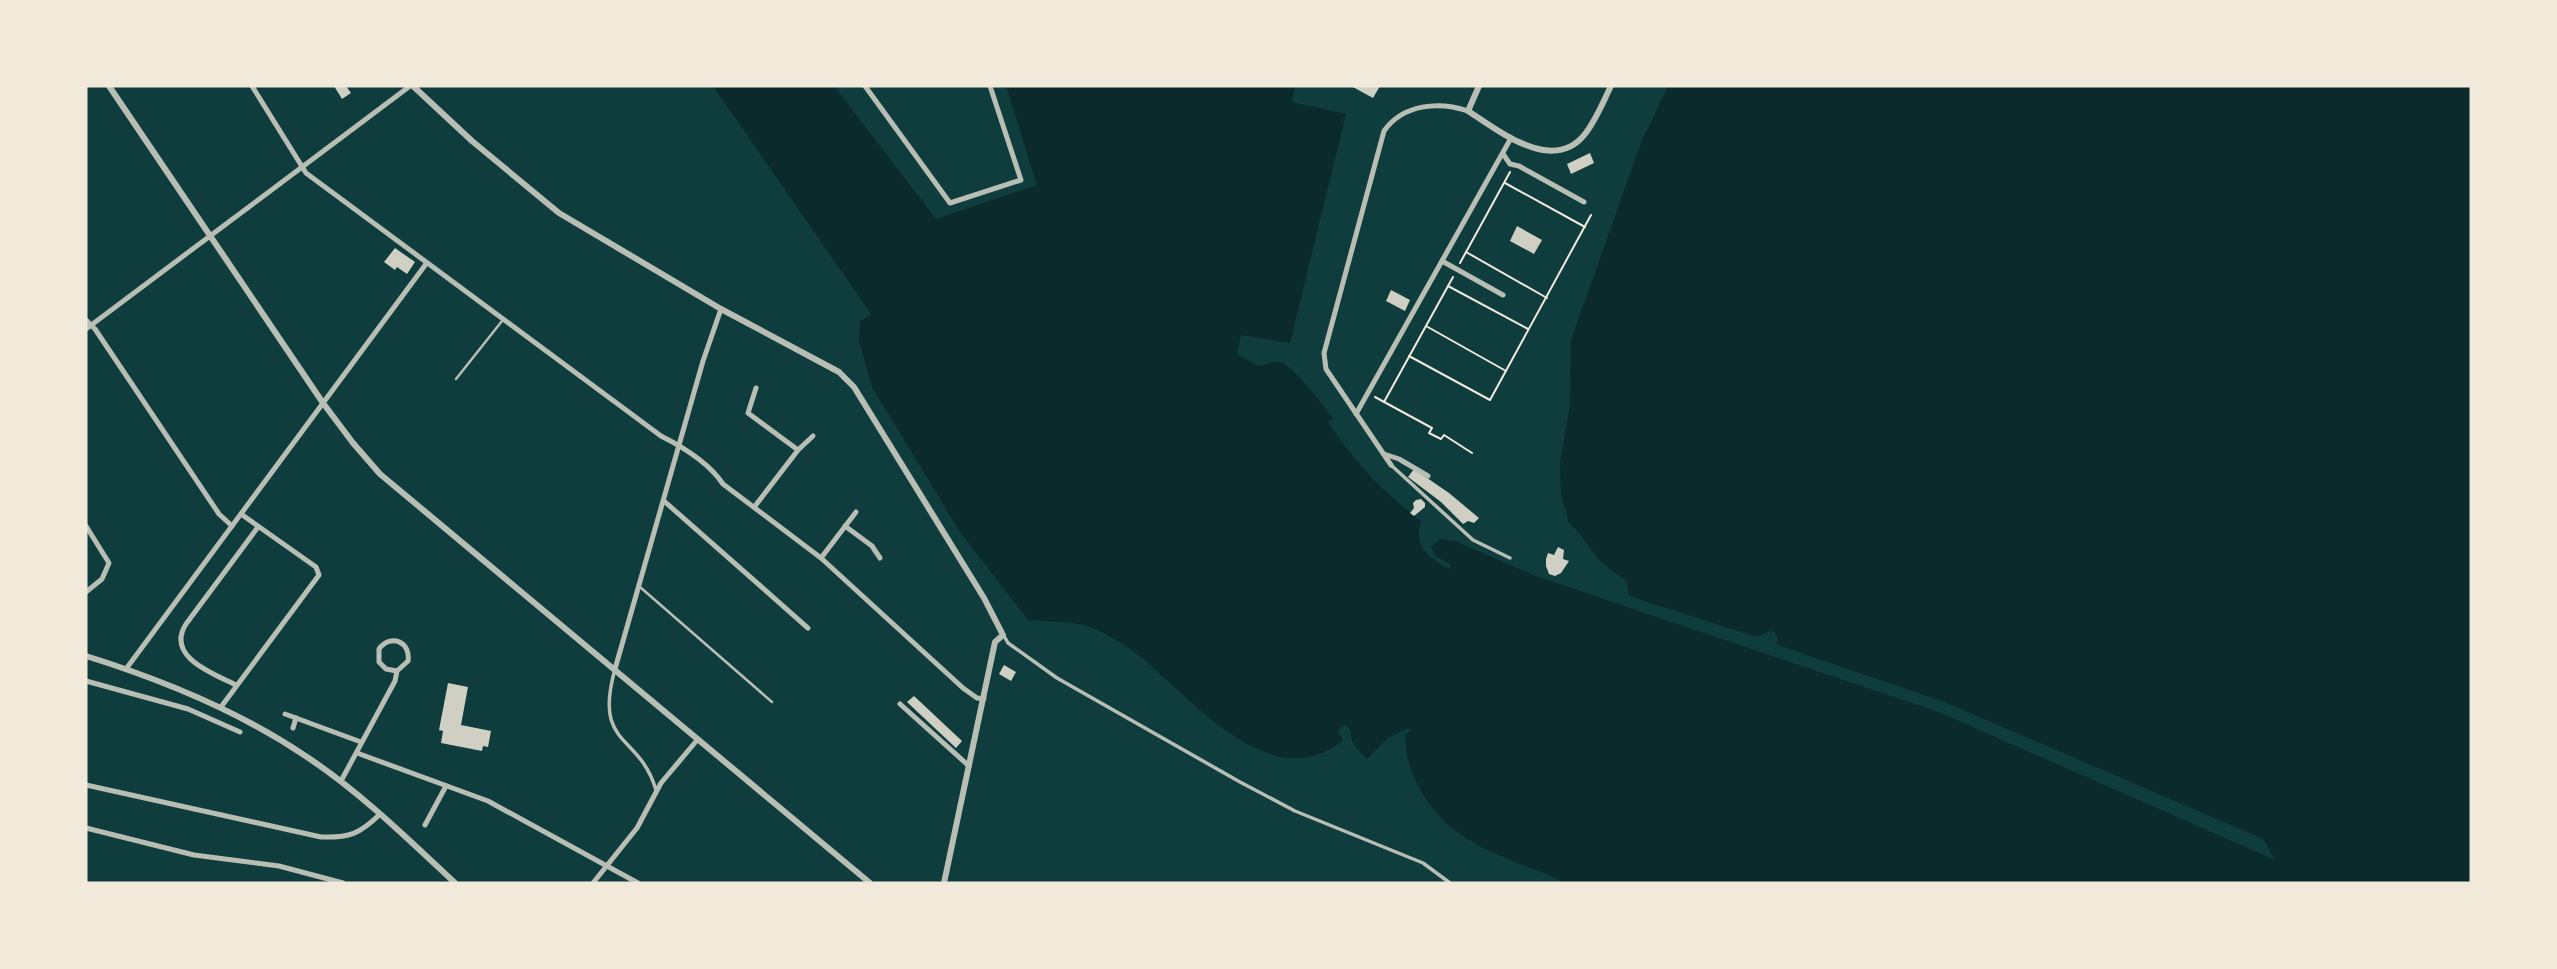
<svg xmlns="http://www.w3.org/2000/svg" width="2557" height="969" font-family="'Fira Sans',sans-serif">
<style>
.water{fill:#0a2a2b}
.pier{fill:#0f3d3e}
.building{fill:#cfcfc3}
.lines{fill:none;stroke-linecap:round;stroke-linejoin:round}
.path{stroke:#f1e9da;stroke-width:2}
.service{stroke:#b8beb3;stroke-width:2.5}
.pedestrian{stroke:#b8beb3;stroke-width:3.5}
.minor{stroke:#b8beb3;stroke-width:5}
.tertiary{stroke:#b8beb3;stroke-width:6}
</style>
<rect width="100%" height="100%" fill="#0f3d3e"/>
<path class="water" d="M 713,86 L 834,86 L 936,219 L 1037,185 L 1006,86 L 1295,86 L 1292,102 L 1346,114 L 1290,343 L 1241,335 L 1237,354 L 1258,366 C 1265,365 1272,361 1280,362 C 1291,364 1325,407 1333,418 L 1328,422 C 1353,461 1384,493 1421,521 C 1414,549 1427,556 1450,569 L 1450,564 L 1436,556 L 1431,547 L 1440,539 L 1455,541 L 1536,576 L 1939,712 L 2274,859 L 2263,839 L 1944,702 L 1777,645 L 1774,632 L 1770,631 L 1757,638 L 1629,596 L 1627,582 L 1601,562 L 1579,533 L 1569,523 L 1561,495 L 1560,463 L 1570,405 L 1571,340 L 1641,143 L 1668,86 L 2471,86 L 2471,883 L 1564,883 C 1553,875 1543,873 1530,868 C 1485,850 1446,835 1421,791 C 1411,773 1405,755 1405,735 L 1410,732 L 1408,728 L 1388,738 L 1367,759 C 1358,749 1350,744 1351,731 L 1346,725 L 1342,726 L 1338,731 L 1343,740 C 1272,799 1192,699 1142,658 C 1128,646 1107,634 1091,627 C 1075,621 1046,622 1028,620 L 960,532 L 872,387 L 859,341 L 860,322 L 871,314 Z"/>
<path class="pier" d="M 1593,592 L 1940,708 L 2267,853 L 2261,841 L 1943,705 L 1776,648 L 1772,635 L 1756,641 L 1628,599 L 1625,595 L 1757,637 L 1771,631 L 1774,632 L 1778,638 L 1777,645 L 1944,702 L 2263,839 L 2275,860 L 1939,712 L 1592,595 Z"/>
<g class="building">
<path d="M 334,86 L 346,86 L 351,93 L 342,99 Z"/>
<path d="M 1351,86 L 1380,86 L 1373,98 Z"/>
<path d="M 1590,153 L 1594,163 L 1571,174 L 1567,164 Z"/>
<path d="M 1517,226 L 1542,240 L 1534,254 L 1510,241 Z"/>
<path d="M 395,248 L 415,262 L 407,274 L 397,267 L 395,270 L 384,262 Z"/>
<path d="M 1391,290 L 1410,300 L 1405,311 L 1386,301 Z"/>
<path d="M 1414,469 L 1449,493 L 1479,518 L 1474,523 L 1468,521 L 1463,524 L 1441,502 L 1408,477 Z"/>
<path d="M 1421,499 L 1425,503 L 1425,507 L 1414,516 L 1410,513 L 1414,508 L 1413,503 L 1416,500 Z"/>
<path d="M 1558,547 L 1564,550 L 1563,559 L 1569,561 L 1561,573 L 1555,576 L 1549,574 L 1546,566 L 1546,559 L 1548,553 L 1554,555 Z"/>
<path d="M 1004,665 L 1016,672 L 1011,681 L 999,674 Z"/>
<path d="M 448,683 L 468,687 L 461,725 L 491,731 L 488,747 L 483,746 L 482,751 L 441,743 L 443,731 L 439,730 Z"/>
<path d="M 914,696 L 962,741 L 956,748 L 907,702 Z"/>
</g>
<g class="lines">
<g class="path">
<path d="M 1505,183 L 1585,227"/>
<path d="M 1466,252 L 1547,298"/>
<path d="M 1460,263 L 1510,172"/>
<path d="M 1448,286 L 1528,329"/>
<path d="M 1426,326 L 1506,371"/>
<path d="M 1409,356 L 1490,400 L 1591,215"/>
<path d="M 1375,397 L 1432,428 L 1429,433 L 1441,439 L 1444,435 L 1472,453"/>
<path d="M 1384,402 L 1453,277"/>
</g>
<g class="service">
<path d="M 456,379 L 502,321"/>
<path d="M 640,587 L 772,702"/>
</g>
<g class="pedestrian">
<path d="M 1391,465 L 1473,540 L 1510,558"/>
<path d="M 1004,636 L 1008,643 L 1057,678 L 1240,782 L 1295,811 L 1423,863 L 1450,883"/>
<path d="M 615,669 C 593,748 639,732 656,790"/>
</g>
<g class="minor">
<path d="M 252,86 L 306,173 L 661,436 C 683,447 709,463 723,484 L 821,558 L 963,688 L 977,698 L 984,699"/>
<path d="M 865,86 L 950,203 L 1021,180 L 990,86"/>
<path d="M 1503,154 L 1510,164 L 1519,166 L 1584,202"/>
<path d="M 1442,261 L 1503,295"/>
<path d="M 86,320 L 95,329 L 219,514 L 232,526"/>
<path d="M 86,329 L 410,86"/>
<path d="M 1356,414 L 1511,138"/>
<path d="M 798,450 L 813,436"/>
<path d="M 1384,454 L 1399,459 L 1428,476"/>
<path d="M 1391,465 L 1326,369 L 1324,353 L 1384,131 C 1403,104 1439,101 1468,111"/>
<path d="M 664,501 L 808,628"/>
<path d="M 755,506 L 798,450 L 748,413 L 756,388"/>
<path d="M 86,526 L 109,563 L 102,579 L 86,592"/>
<path d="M 845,526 L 872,546 L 880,558"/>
<path d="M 821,558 L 856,512"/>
<path d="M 126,669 L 426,264"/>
<path d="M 615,669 L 703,361 L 721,309"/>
<path d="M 86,681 L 188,709 L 240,732"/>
<path d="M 236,685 C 214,674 165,657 186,624 L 258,527"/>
<path d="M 900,704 L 969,766"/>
<path d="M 221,707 L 319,575 L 316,567 L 241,514"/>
<path d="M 285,714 L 361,742"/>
<path d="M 293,728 L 296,718"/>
<path d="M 357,753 L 488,801 L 638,883"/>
<path d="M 341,781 L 395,681 L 397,671 L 408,661 C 411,642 391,633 379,649 L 379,662 L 386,669 L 397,671"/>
<path d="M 86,785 L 321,837 C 349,838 360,834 380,814"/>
<path d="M 425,825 L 446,786"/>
<path d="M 86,828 L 194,855 L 279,866 L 343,883"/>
<path d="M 593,883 L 637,828 L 661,783 L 698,739"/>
</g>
<g class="tertiary">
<path d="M 109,86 L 323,403 L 353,443 L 380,474 L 870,883"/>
<path d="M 413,86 L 472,141 L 559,213 L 721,309 L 839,372 L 854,387 L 984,598 L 1003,635 L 995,642 L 944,883"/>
<path d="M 1479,86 L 1468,111 C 1498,130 1553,175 1585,134 C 1596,120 1603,102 1611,86"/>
<path d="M 86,656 C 163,680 237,710 304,755 C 359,791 407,838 455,883"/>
</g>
</g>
<rect width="2557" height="969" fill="none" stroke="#f1e9da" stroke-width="175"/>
</svg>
